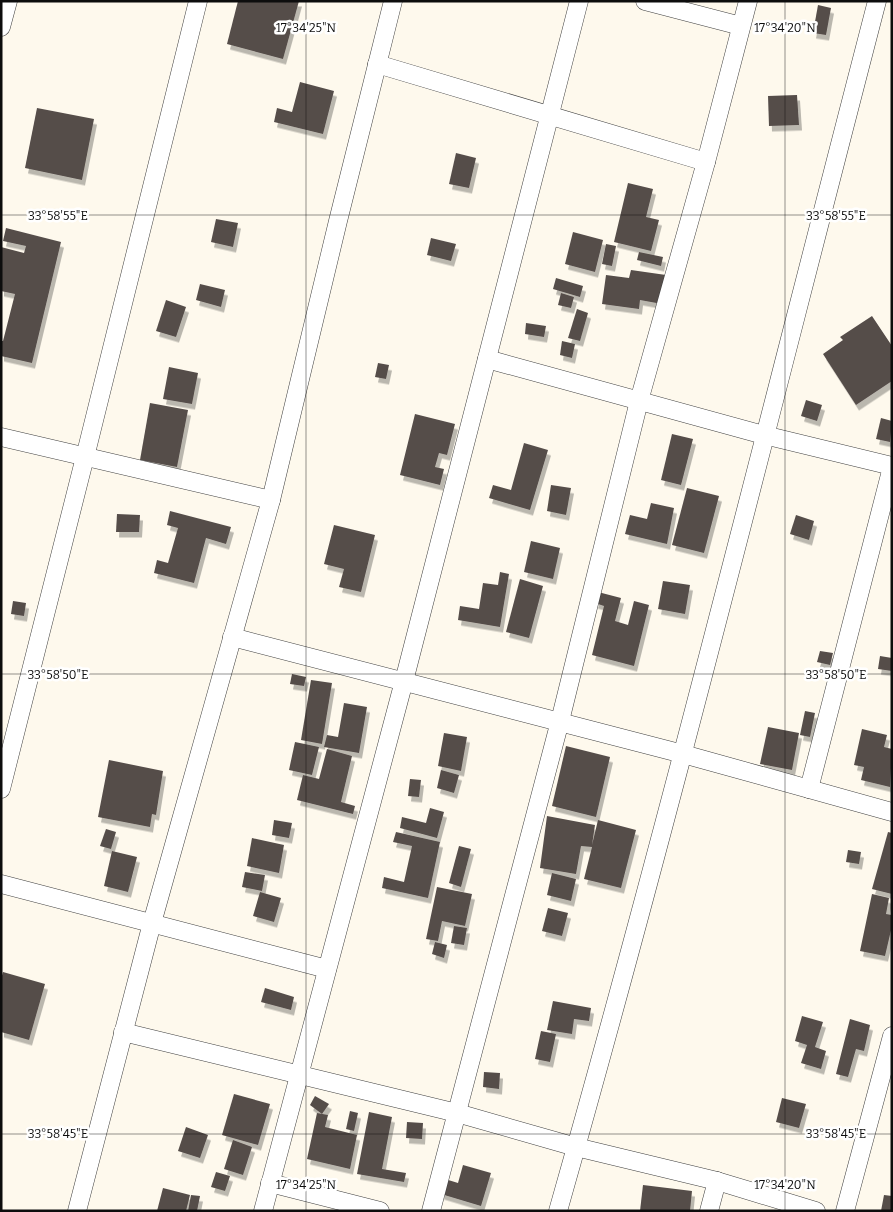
<svg xmlns="http://www.w3.org/2000/svg" width="893" height="1212" font-family="Bitter,serif">
<style>
.building{fill:#554d4a;filter:url(#shadow)}
.lines{fill:none;stroke-linecap:round;stroke-linejoin:round}
.street-casing{stroke:#404040;stroke-width:19}
.street{stroke:#fff;stroke-width:18}
.ticks{fill:none;stroke:#0d0d0d;stroke-width:1;stroke-opacity:0.45}
.ticks-label{font-size:12px;text-anchor:middle;fill:#0d0d0d;stroke:#fff;stroke-width:5;stroke-linejoin:round;paint-order:stroke}
</style>
<defs>
<filter id="shadow"><feDropShadow dx="3" dy="5.5" stdDeviation="0" flood-color="#0004"/></filter>
</defs>
<rect width="100%" height="100%" fill="#fef9ed"/>
<g class="building">
<path d="M 238,1 L 299,1 L 283,59 L 227,44 Z"/>
<path d="M 818,5 L 831,8 L 826,35 L 813,33 Z"/>
<path d="M 300,82 L 334,91 L 323,134 L 274,122 L 277,108 L 292,112 Z"/>
<path d="M 797,95 L 799,125 L 769,126 L 768,96 Z"/>
<path d="M 37,108 L 94,119 L 82,180 L 25,168 Z"/>
<path d="M 456,153 L 476,158 L 469,188 L 449,184 Z"/>
<path d="M 628,183 L 653,189 L 646,217 L 659,220 L 651,251 L 614,242 Z"/>
<path d="M 216,219 L 238,223 L 233,247 L 211,242 Z"/>
<path d="M 6,228 L 61,242 L 32,363 L 1,356 L 1,341 L 3,341 L 15,294 L 1,291 L 1,247 L 24,253 L 26,246 L 3,241 Z"/>
<path d="M 573,232 L 603,240 L 595,272 L 565,264 Z"/>
<path d="M 431,238 L 456,244 L 451,261 L 427,255 Z"/>
<path d="M 606,244 L 616,246 L 612,266 L 602,264 Z"/>
<path d="M 639,252 L 663,257 L 661,266 L 637,260 Z"/>
<path d="M 631,270 L 666,275 L 662,304 L 640,300 L 639,309 L 602,304 L 606,275 L 629,278 Z"/>
<path d="M 556,278 L 583,286 L 580,297 L 553,289 Z"/>
<path d="M 200,284 L 225,290 L 221,307 L 196,300 Z"/>
<path d="M 561,293 L 574,297 L 571,308 L 558,305 Z"/>
<path d="M 166,300 L 186,307 L 176,337 L 156,331 Z"/>
<path d="M 577,309 L 588,313 L 580,341 L 568,338 Z"/>
<path d="M 872,316 L 892,346 L 892,381 L 856,405 L 823,354 L 843,340 L 840,337 Z"/>
<path d="M 526,323 L 546,326 L 544,337 L 525,334 Z"/>
<path d="M 562,341 L 575,344 L 572,358 L 560,355 Z"/>
<path d="M 378,363 L 389,365 L 386,379 L 375,377 Z"/>
<path d="M 169,367 L 198,373 L 192,404 L 163,399 Z"/>
<path d="M 806,400 L 822,405 L 817,421 L 801,416 Z"/>
<path d="M 150,403 L 188,410 L 177,467 L 140,460 Z"/>
<path d="M 415,414 L 455,424 L 447,455 L 439,453 L 435,467 L 444,469 L 440,485 L 400,475 Z"/>
<path d="M 881,418 L 892,421 L 890,442 L 876,439 Z"/>
<path d="M 672,434 L 693,439 L 681,485 L 661,480 Z"/>
<path d="M 524,443 L 548,450 L 530,510 L 489,498 L 493,485 L 511,490 Z"/>
<path d="M 551,485 L 571,488 L 566,515 L 547,511 Z"/>
<path d="M 687,488 L 719,496 L 704,553 L 672,545 Z"/>
<path d="M 651,503 L 674,508 L 667,544 L 625,534 L 630,515 L 647,519 Z"/>
<path d="M 170,511 L 231,527 L 226,544 L 206,538 L 194,583 L 154,573 L 157,560 L 168,563 L 178,528 L 167,525 Z"/>
<path d="M 117,514 L 140,515 L 139,532 L 116,532 Z"/>
<path d="M 796,515 L 814,521 L 809,540 L 790,534 Z"/>
<path d="M 334,525 L 375,535 L 361,592 L 339,587 L 344,569 L 324,564 Z"/>
<path d="M 531,541 L 560,548 L 553,579 L 524,572 Z"/>
<path d="M 500,572 L 509,574 L 500,627 L 458,620 L 460,606 L 479,609 L 483,583 L 498,585 Z"/>
<path d="M 520,579 L 543,586 L 529,638 L 506,632 Z"/>
<path d="M 663,581 L 690,585 L 685,614 L 658,609 Z"/>
<path d="M 598,592 L 621,598 L 615,621 L 628,625 L 634,601 L 649,605 L 634,666 L 592,655 L 604,606 L 595,603 Z"/>
<path d="M 13,601 L 26,603 L 24,616 L 11,614 Z"/>
<path d="M 820,651 L 833,653 L 830,665 L 817,662 Z"/>
<path d="M 880,656 L 892,658 L 892,671 L 878,669 Z"/>
<path d="M 292,674 L 306,677 L 304,686 L 290,684 Z"/>
<path d="M 311,680 L 332,683 L 322,744 L 301,740 Z"/>
<path d="M 344,703 L 367,707 L 359,753 L 324,747 L 327,735 L 338,737 Z"/>
<path d="M 805,711 L 815,713 L 810,737 L 800,735 Z"/>
<path d="M 768,727 L 799,733 L 792,770 L 760,764 Z"/>
<path d="M 862,729 L 887,735 L 884,747 L 892,749 L 890,787 L 861,780 L 864,767 L 854,765 Z"/>
<path d="M 444,733 L 467,737 L 461,771 L 438,766 Z"/>
<path d="M 295,742 L 319,747 L 312,775 L 289,770 Z"/>
<path d="M 566,746 L 610,757 L 596,817 L 552,806 Z"/>
<path d="M 327,749 L 352,756 L 341,802 L 355,806 L 353,814 L 297,800 L 303,775 L 319,779 Z"/>
<path d="M 109,760 L 163,771 L 156,815 L 152,814 L 150,827 L 98,817 Z"/>
<path d="M 441,770 L 459,775 L 454,793 L 437,788 Z"/>
<path d="M 410,779 L 421,780 L 419,797 L 408,796 Z"/>
<path d="M 430,808 L 444,812 L 437,838 L 400,828 L 402,817 L 426,823 Z"/>
<path d="M 547,816 L 595,825 L 592,845 L 598,820 L 636,830 L 621,888 L 584,879 L 592,847 L 581,846 L 576,874 L 540,868 Z"/>
<path d="M 274,820 L 292,823 L 289,838 L 272,835 Z"/>
<path d="M 106,829 L 116,832 L 111,849 L 100,846 Z"/>
<path d="M 396,832 L 440,842 L 428,898 L 382,888 L 384,877 L 404,882 L 412,846 L 393,842 Z"/>
<path d="M 888,832 L 892,833 L 892,894 L 872,889 Z"/>
<path d="M 252,838 L 284,845 L 279,873 L 247,866 Z"/>
<path d="M 459,846 L 471,849 L 461,887 L 449,883 Z"/>
<path d="M 848,850 L 861,852 L 859,864 L 846,862 Z"/>
<path d="M 112,851 L 137,857 L 128,892 L 104,886 Z"/>
<path d="M 245,872 L 265,875 L 262,891 L 242,887 Z"/>
<path d="M 552,873 L 576,879 L 571,901 L 547,895 Z"/>
<path d="M 437,887 L 472,894 L 465,926 L 442,921 L 438,941 L 426,939 Z"/>
<path d="M 260,892 L 281,898 L 274,922 L 253,916 Z"/>
<path d="M 872,894 L 889,898 L 886,914 L 892,915 L 892,926 L 885,956 L 860,951 Z"/>
<path d="M 548,908 L 568,913 L 562,936 L 542,931 Z"/>
<path d="M 454,926 L 467,928 L 464,945 L 451,943 Z"/>
<path d="M 435,942 L 447,945 L 444,958 L 432,954 Z"/>
<path d="M 3,972 L 45,984 L 29,1040 L 1,1032 L 1,979 Z"/>
<path d="M 265,988 L 294,997 L 291,1010 L 261,1002 Z"/>
<path d="M 553,1001 L 591,1008 L 589,1021 L 574,1019 L 572,1034 L 547,1030 Z"/>
<path d="M 802,1016 L 823,1022 L 815,1047 L 826,1051 L 821,1069 L 801,1063 L 807,1045 L 795,1041 Z"/>
<path d="M 850,1019 L 870,1025 L 864,1051 L 856,1049 L 848,1077 L 836,1074 Z"/>
<path d="M 541,1031 L 556,1034 L 550,1062 L 535,1059 Z"/>
<path d="M 484,1072 L 500,1073 L 499,1089 L 483,1087 Z"/>
<path d="M 234,1094 L 270,1104 L 258,1145 L 222,1135 Z"/>
<path d="M 315,1096 L 329,1104 L 322,1114 L 310,1105 Z"/>
<path d="M 782,1098 L 806,1104 L 799,1128 L 776,1122 Z"/>
<path d="M 350,1111 L 358,1113 L 354,1131 L 346,1129 Z"/>
<path d="M 369,1112 L 392,1117 L 382,1169 L 406,1173 L 404,1182 L 357,1174 Z"/>
<path d="M 317,1113 L 328,1115 L 325,1127 L 357,1135 L 350,1169 L 307,1159 Z"/>
<path d="M 407,1122 L 423,1123 L 422,1139 L 406,1138 Z"/>
<path d="M 186,1127 L 208,1135 L 200,1158 L 178,1151 Z"/>
<path d="M 233,1140 L 252,1147 L 243,1175 L 224,1169 Z"/>
<path d="M 463,1165 L 491,1173 L 481,1206 L 441,1194 L 445,1179 L 458,1183 Z"/>
<path d="M 216,1172 L 230,1176 L 225,1191 L 211,1187 Z"/>
<path d="M 643,1185 L 692,1191 L 690,1211 L 640,1211 Z"/>
<path d="M 163,1188 L 190,1195 L 186,1211 L 157,1211 Z"/>
<path d="M 191,1195 L 200,1196 L 197,1211 L 188,1211 Z"/>
<path d="M 884,1195 L 892,1196 L 892,1211 L 881,1211 Z"/>
</g>
<g class="lines">
<g class="street-casing">
<g id="street">
<path d="M 645,1 L 741,26"/>
<path d="M 1,27 L 8,1"/>
<path d="M 377,64 L 706,162"/>
<path d="M 487,359 L 764,435 L 892,466"/>
<path d="M 1,437 L 271,500"/>
<path d="M 232,637 L 683,754 L 892,812"/>
<path d="M 1,789 L 85,457 L 198,1"/>
<path d="M 809,789 L 892,467"/>
<path d="M 1,884 L 327,969"/>
<path d="M 123,1032 L 457,1113 L 576,1147 L 717,1181 L 816,1211"/>
<path d="M 270,1183 L 380,1211"/>
<path d="M 77,1211 L 152,923 L 271,500 L 338,221 L 393,1"/>
<path d="M 263,1211 L 404,681 L 579,1"/>
<path d="M 431,1211 L 560,721 L 639,401 L 706,162 L 748,1"/>
<path d="M 558,1211 C 672,810 772,405 877,1"/>
<path d="M 709,1211 L 717,1181"/>
<path d="M 845,1211 L 892,1036"/>
</g>
</g>
<use href="#street" class="street"/>
</g>
<path class="ticks" d="M 306,1 L 306,1211M 785,1 L 785,1211M 1,215 L 892,215M 1,674 L 892,674M 1,1134 L 892,1134"/>
<g class="ticks-label">
<text x="306" y="32">17°34'25"N</text>
<text x="785" y="32">17°34'20"N</text>
<text x="836" y="220">33°58'55"E</text>
<text x="58" y="220">33°58'55"E</text>
<text x="836" y="679">33°58'50"E</text>
<text x="58" y="679">33°58'50"E</text>
<text x="836" y="1138">33°58'45"E</text>
<text x="58" y="1138">33°58'45"E</text>
<text x="306" y="1189">17°34'25"N</text>
<text x="785" y="1189">17°34'20"N</text>
</g>
<rect width="893" height="1212" fill="none" stroke="#0d0d0d" stroke-width="5"/>
</svg>
